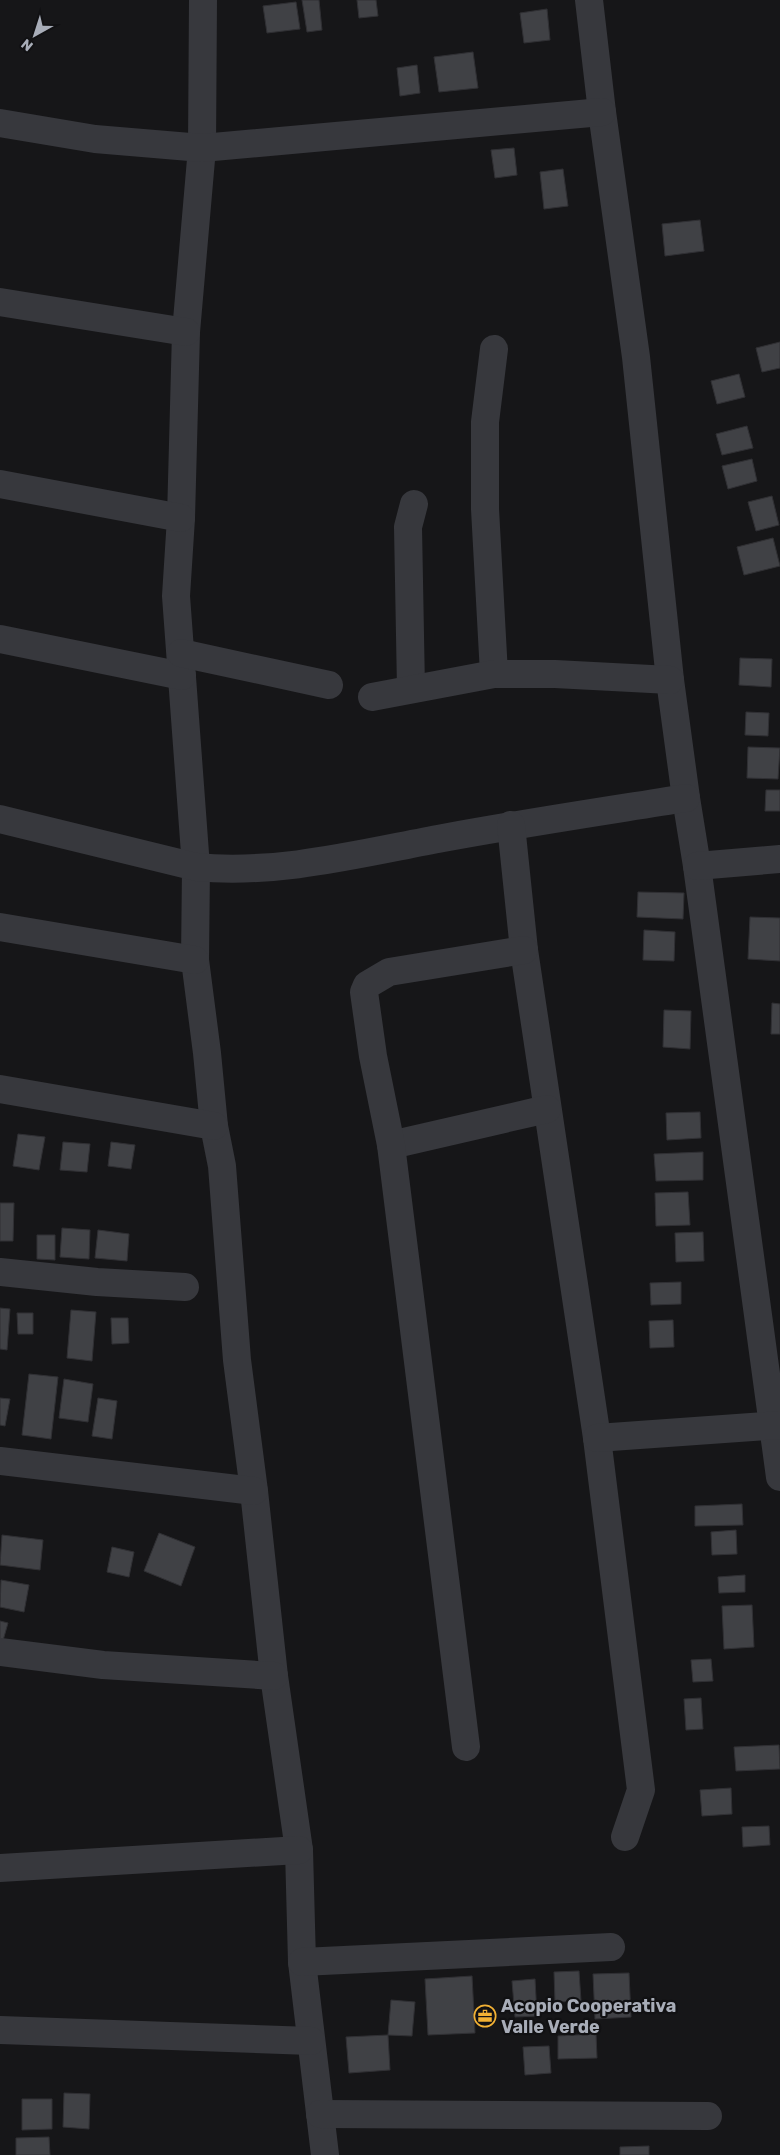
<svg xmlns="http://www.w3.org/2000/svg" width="780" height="2155" font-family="Rubik,sans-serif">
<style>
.building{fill:#404145;stroke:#303034}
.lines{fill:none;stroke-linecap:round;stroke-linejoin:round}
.street{stroke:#37383d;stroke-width:28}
.labels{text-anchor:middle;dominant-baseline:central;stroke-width:4.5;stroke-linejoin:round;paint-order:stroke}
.poi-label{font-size:18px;font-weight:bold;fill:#a8adb8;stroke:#111113;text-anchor:start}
</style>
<rect width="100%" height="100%" fill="#161618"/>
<g class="building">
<path d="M 302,0 L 319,0 L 322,30 L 307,32 Z"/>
<path d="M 357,0 L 376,0 L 378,16 L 359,18 Z"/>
<path d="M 296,2 L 300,29 L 267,33 L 263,6 Z"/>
<path d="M 547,9 L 550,40 L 524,43 L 520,13 Z"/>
<path d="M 473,52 L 478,88 L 439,92 L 434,57 Z"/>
<path d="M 417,65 L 420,93 L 400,96 L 397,68 Z"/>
<path d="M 514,148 L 517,175 L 495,178 L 491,150 Z"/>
<path d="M 563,169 L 568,206 L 544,209 L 540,172 Z"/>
<path d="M 700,220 L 704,251 L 665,256 L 662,224 Z"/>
<path d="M 780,342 L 780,368 L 762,372 L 756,348 Z"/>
<path d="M 739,374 L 745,397 L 717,404 L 711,381 Z"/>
<path d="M 747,426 L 753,448 L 722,455 L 716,434 Z"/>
<path d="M 752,459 L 757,481 L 728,489 L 722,466 Z"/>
<path d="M 772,496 L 779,525 L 756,531 L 748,502 Z"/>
<path d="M 773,538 L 780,566 L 744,575 L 737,547 Z"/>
<path d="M 740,658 L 772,659 L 771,687 L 739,685 Z"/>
<path d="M 746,712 L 769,713 L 768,736 L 745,735 Z"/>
<path d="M 748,747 L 780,748 L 778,779 L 747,778 Z"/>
<path d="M 766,790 L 780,790 L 780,811 L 765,811 Z"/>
<path d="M 638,892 L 684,893 L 683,919 L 637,917 Z"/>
<path d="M 750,917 L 780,918 L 780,961 L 748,959 Z"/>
<path d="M 644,930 L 675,932 L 674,961 L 643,960 Z"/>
<path d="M 772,1003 L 780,1004 L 780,1034 L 771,1034 Z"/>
<path d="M 664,1010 L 691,1011 L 690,1049 L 663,1047 Z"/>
<path d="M 700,1112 L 701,1138 L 667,1140 L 666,1113 Z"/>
<path d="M 18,1134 L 45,1137 L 39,1170 L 13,1166 Z"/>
<path d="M 63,1142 L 90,1144 L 87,1172 L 60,1170 Z"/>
<path d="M 111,1142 L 135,1145 L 131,1169 L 108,1166 Z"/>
<path d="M 703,1152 L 703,1180 L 656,1181 L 654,1154 Z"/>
<path d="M 688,1192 L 690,1225 L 656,1226 L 655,1193 Z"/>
<path d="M 0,1203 L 14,1203 L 13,1241 L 0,1241 Z"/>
<path d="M 62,1228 L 90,1230 L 89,1259 L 60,1257 Z"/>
<path d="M 98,1230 L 129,1234 L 127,1261 L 95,1258 Z"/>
<path d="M 703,1232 L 704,1261 L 676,1262 L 675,1233 Z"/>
<path d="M 37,1235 L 55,1235 L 55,1260 L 37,1259 Z"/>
<path d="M 681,1282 L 681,1304 L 651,1305 L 650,1283 Z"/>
<path d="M 0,1308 L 10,1309 L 7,1350 L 0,1349 Z"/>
<path d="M 71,1310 L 96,1312 L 92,1361 L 67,1358 Z"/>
<path d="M 17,1313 L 33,1313 L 33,1334 L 18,1334 Z"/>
<path d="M 111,1318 L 128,1318 L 129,1343 L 112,1344 Z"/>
<path d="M 673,1320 L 674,1347 L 650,1348 L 649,1321 Z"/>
<path d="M 29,1374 L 58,1377 L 51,1439 L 22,1435 Z"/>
<path d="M 64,1379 L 93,1384 L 88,1422 L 59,1418 Z"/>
<path d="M 0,1398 L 10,1399 L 5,1426 L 0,1425 Z"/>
<path d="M 98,1398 L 117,1401 L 112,1439 L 92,1436 Z"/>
<path d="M 742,1504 L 743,1525 L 695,1526 L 695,1506 Z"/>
<path d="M 736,1530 L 737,1554 L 712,1555 L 711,1532 Z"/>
<path d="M 159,1533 L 195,1547 L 181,1586 L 144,1571 Z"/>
<path d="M 2,1535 L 43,1540 L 40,1570 L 0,1565 Z"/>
<path d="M 112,1547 L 134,1552 L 129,1577 L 107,1572 Z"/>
<path d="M 745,1575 L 745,1592 L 719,1593 L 718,1577 Z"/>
<path d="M 1,1580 L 29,1585 L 24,1612 L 0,1607 Z"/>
<path d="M 752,1605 L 754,1647 L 724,1649 L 722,1606 Z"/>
<path d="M 0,1621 L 8,1623 L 2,1644 L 0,1644 Z"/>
<path d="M 711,1659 L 713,1681 L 693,1682 L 691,1660 Z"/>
<path d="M 701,1698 L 703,1729 L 686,1730 L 684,1699 Z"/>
<path d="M 779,1745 L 780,1769 L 736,1771 L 734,1747 Z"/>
<path d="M 731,1788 L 732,1814 L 702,1816 L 700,1790 Z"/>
<path d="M 769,1826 L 770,1845 L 743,1847 L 742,1827 Z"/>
<path d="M 579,1971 L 581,2001 L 555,2002 L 554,1972 Z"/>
<path d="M 629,1973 L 631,2017 L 595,2019 L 593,1974 Z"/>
<path d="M 472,1976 L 475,2033 L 428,2035 L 425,1979 Z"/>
<path d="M 535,1979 L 537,2016 L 515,2017 L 512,1981 Z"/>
<path d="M 391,2000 L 415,2002 L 412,2036 L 388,2035 Z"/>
<path d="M 596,2034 L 597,2058 L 558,2059 L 558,2036 Z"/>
<path d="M 388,2035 L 390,2070 L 349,2073 L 346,2037 Z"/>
<path d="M 549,2046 L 551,2073 L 525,2075 L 523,2047 Z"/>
<path d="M 64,2093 L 90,2094 L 89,2129 L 63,2127 Z"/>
<path d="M 22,2099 L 52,2099 L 52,2129 L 22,2130 Z"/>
<path d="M 49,2137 L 50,2155 L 16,2155 L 16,2138 Z"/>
<path d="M 649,2146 L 649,2155 L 620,2155 L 620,2147 Z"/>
</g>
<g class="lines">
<g class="street">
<path d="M 203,0 L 202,148 L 186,332 L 181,518 L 176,596 L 196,867 L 195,960 L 207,1053 L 214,1126 L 222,1166 L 237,1360 L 254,1491 L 274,1676 L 299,1850 L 302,1962 L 325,2155"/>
<path d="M 589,0 L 602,112 L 636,357 L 670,680 L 686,798 L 697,866 L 780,1477"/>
<path d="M 0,123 L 95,139 L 202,148 L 602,112"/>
<path d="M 0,302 L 186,332"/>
<path d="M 494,349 L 485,422 L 485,509 L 494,674"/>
<path d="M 0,484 L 181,518"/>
<path d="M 0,639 L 182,676"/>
<path d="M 181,653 L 329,685"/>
<path d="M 411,689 L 408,527 L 414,504"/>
<path d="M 372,697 L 494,674 L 555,674 L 670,680"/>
<path d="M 0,819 L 196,867 C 279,875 362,853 443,838 C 524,823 605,811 686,798"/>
<path d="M 511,825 L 524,950 L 597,1438 L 641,1790 L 625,1837"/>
<path d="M 697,866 L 780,859"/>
<path d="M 0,927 L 195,960"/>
<path d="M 0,1089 L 214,1126"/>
<path d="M 391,1145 L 547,1109"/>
<path d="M 0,1272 L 97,1282 L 185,1287"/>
<path d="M 597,1438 L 780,1425"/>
<path d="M 0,1461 L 254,1491"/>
<path d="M 0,1652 L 103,1665 L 274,1676"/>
<path d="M 466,1747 L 391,1145 L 373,1056 L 364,992 L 367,985 L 389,972 L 524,950"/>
<path d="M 0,1868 L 299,1850"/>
<path d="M 302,1962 L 611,1947"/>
<path d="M 0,2030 L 311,2041"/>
<path d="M 320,2114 L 708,2116"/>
</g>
</g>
<defs>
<g id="office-ring" transform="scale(1.125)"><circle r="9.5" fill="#111113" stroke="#f2b134" stroke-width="1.5"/><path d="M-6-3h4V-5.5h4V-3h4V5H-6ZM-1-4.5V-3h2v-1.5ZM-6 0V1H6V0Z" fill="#f2b134"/></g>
</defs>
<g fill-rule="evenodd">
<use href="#office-ring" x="485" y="2016"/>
</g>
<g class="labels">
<g class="poi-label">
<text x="501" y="2006">Acopio Cooperativa<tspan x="501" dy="21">Valle Verde</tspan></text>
</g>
</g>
<g transform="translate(35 35) rotate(219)" stroke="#111113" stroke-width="4" paint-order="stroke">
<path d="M0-4L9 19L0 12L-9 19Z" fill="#a8adb8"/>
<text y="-8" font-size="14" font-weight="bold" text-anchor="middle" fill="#a8adb8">N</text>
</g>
</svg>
